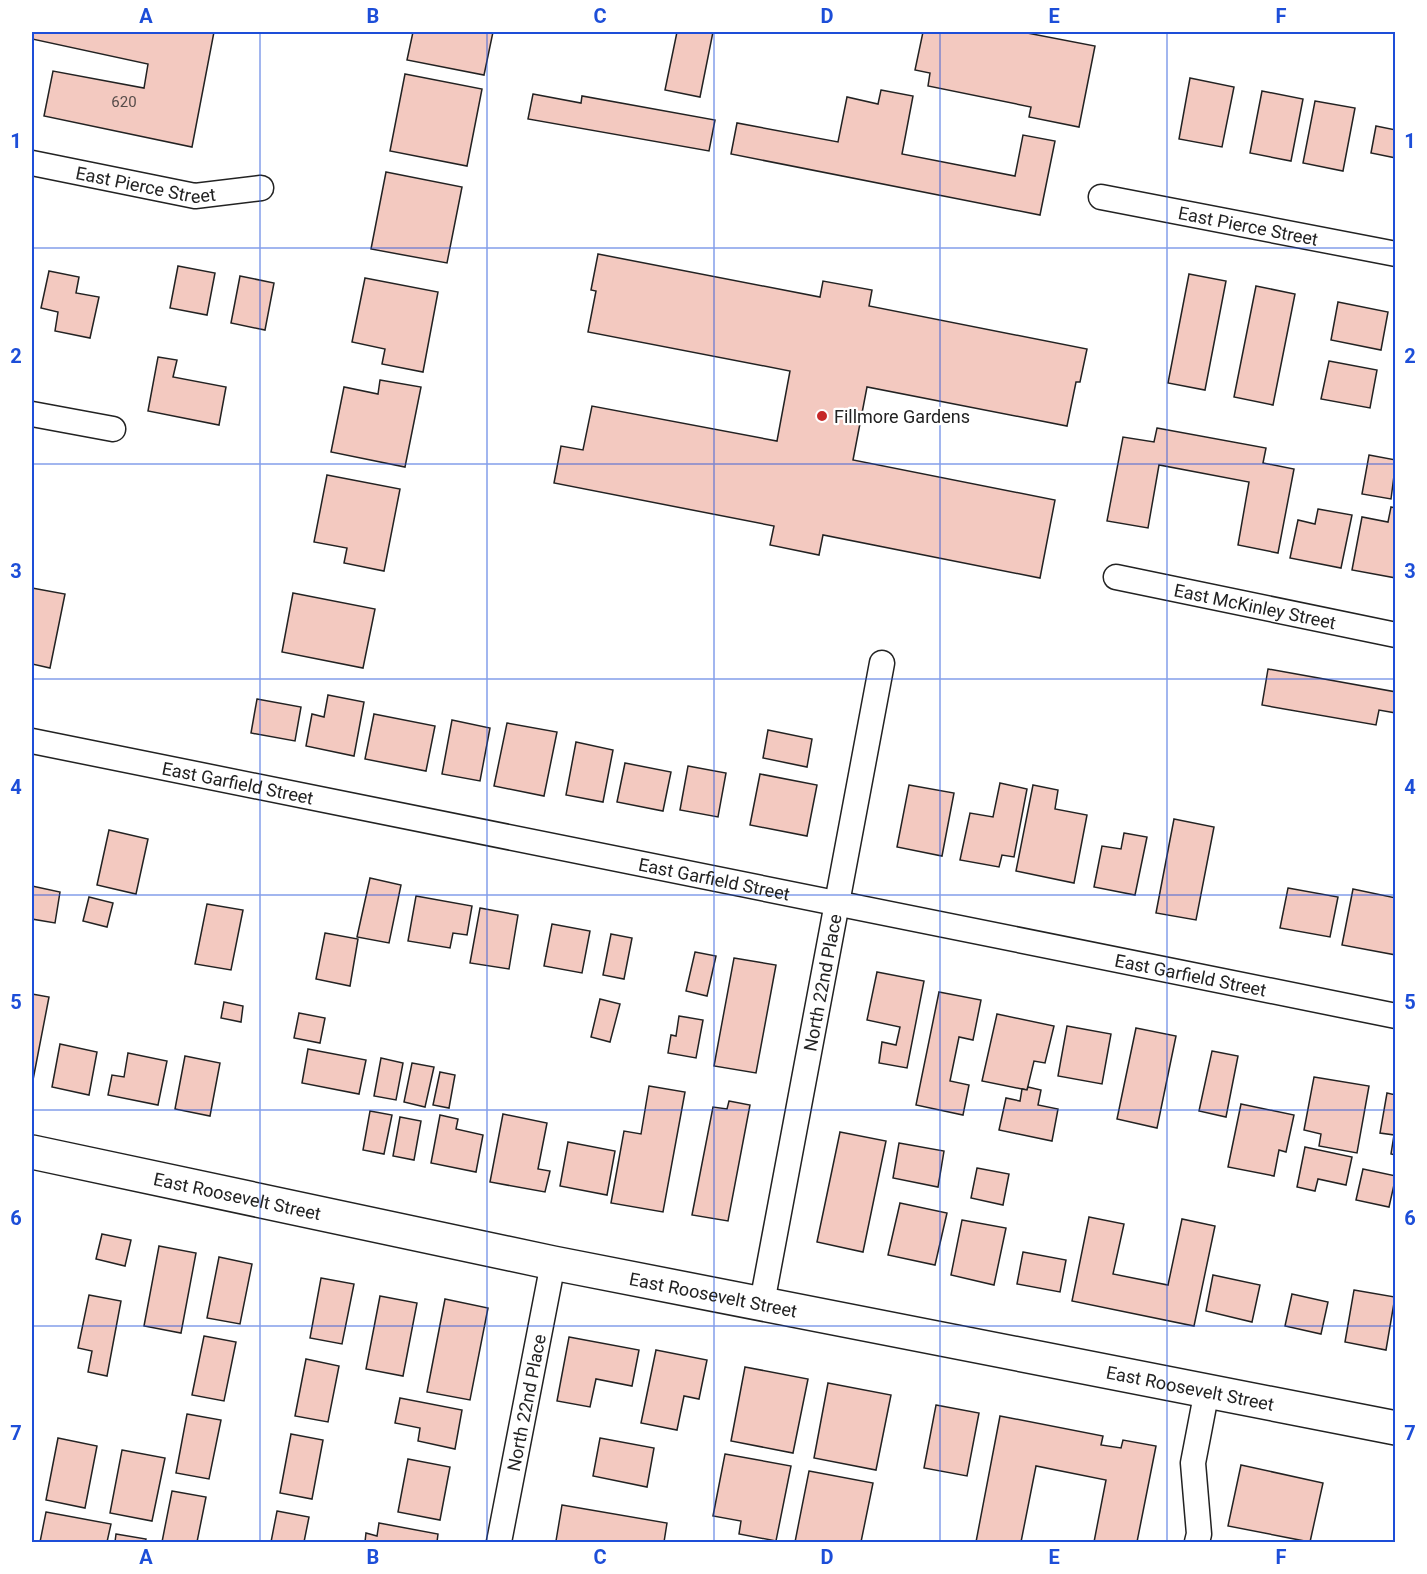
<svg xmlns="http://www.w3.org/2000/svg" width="1427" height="1574" font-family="Roboto,sans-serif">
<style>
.building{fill:#f3c9c0;stroke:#222;stroke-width:1.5}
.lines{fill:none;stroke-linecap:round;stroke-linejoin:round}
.street-casing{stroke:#222;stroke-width:27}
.secondary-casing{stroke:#222;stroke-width:36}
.street{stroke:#fff;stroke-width:24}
.secondary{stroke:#fff;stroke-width:33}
.grid{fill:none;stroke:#1d4ed8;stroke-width:1.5;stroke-opacity:0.55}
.poi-dot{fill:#c62828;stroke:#fff;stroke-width:2}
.labels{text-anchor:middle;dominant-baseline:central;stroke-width:4.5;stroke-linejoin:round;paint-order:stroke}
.number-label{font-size:15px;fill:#564c4a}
.street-label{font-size:18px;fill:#222;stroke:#fff}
.poi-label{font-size:18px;fill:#222;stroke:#fff;text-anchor:start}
.neatline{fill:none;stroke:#1d4ed8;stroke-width:2}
.grid-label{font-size:20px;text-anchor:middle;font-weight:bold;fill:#1d4ed8}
</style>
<rect width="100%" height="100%" fill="#fff"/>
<g class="building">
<path d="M 32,32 L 214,32 L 192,147 L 44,116 L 53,71 L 144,88 L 148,64 L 32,39 Z"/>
<path d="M 413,32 L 493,32 L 484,75 L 407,60 Z"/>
<path d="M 677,32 L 713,32 L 700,97 L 665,90 Z"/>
<path d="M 923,32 L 1022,32 L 1095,46 L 1079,127 L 1029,117 L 1031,107 L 928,86 L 930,73 L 915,70 Z"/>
<path d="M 405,74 L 482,89 L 467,166 L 390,151 Z"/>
<path d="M 1190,78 L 1234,87 L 1222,147 L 1179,139 Z"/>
<path d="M 881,90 L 913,96 L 902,154 L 1015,176 L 1023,135 L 1055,141 L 1040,215 L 731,154 L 737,123 L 838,142 L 847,97 L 878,104 Z"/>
<path d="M 1262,91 L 1303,99 L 1291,161 L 1250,153 Z"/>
<path d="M 533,94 L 581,103 L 582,96 L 715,120 L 709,151 L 528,119 Z"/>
<path d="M 1315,101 L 1355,108 L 1343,171 L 1303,163 Z"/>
<path d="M 1376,126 L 1396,130 L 1396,158 L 1371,153 Z"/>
<path d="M 386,172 L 462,187 L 447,263 L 371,249 Z"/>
<path d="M 598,254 L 820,297 L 823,281 L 872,290 L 869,306 L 1087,349 L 1080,382 L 1076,382 L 1067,426 L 867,387 L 853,460 L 1055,500 L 1040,578 L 823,535 L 819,555 L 770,545 L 774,526 L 554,483 L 561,446 L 583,450 L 592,406 L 777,441 L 790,371 L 588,332 L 596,291 L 591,290 Z"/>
<path d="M 178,266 L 215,273 L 207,315 L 170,308 Z"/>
<path d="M 49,271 L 79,277 L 76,293 L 99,297 L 90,338 L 55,331 L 58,312 L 41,308 Z"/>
<path d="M 1189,274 L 1226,281 L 1205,390 L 1168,383 Z"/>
<path d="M 240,276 L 274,283 L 265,330 L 231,323 Z"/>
<path d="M 365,278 L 438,292 L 423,372 L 382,364 L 385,349 L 352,342 Z"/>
<path d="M 1256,286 L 1295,294 L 1273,405 L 1234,397 Z"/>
<path d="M 1338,302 L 1388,312 L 1381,350 L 1331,340 Z"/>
<path d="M 158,357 L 177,360 L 173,377 L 226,387 L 219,425 L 148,411 Z"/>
<path d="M 1329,361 L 1377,370 L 1370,408 L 1321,399 Z"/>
<path d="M 380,380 L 421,387 L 405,467 L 331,452 L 344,387 L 378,394 Z"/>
<path d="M 1157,428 L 1266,448 L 1263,463 L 1294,469 L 1278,553 L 1238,545 L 1249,482 L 1159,465 L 1148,528 L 1107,521 L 1123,437 L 1154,442 Z"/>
<path d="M 1369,455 L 1396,460 L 1391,499 L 1362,494 Z"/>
<path d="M 327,475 L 400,489 L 384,571 L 344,563 L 347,548 L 314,542 Z"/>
<path d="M 1391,507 L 1396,508 L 1396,578 L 1352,570 L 1362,517 L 1388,522 Z"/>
<path d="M 1318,509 L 1352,515 L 1341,568 L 1290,558 L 1298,520 L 1315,524 Z"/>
<path d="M 32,588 L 65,594 L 50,668 L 32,664 Z"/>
<path d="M 293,593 L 375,609 L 363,668 L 282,652 Z"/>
<path d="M 1268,669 L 1396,692 L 1396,713 L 1379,710 L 1376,725 L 1262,705 Z"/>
<path d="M 328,695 L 364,702 L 354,756 L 306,746 L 312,714 L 324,717 Z"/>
<path d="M 257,699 L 301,707 L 295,741 L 251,733 Z"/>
<path d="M 374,714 L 435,726 L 426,771 L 365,759 Z"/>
<path d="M 452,720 L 490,728 L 480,781 L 442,774 Z"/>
<path d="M 507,723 L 557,732 L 544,796 L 494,786 Z"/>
<path d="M 768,730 L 812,739 L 807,767 L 763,758 Z"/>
<path d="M 576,742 L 613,750 L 603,802 L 566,795 Z"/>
<path d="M 625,763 L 671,772 L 663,811 L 617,802 Z"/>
<path d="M 688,766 L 726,773 L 718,817 L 680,810 Z"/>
<path d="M 760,774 L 817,785 L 807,836 L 750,825 Z"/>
<path d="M 1000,783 L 1027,789 L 1014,857 L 1002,855 L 999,867 L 960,860 L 970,813 L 993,817 Z"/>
<path d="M 909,785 L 954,793 L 942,856 L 897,847 Z"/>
<path d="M 1033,785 L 1058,790 L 1055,809 L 1087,815 L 1074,883 L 1016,871 Z"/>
<path d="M 1174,819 L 1214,827 L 1196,920 L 1156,913 Z"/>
<path d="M 109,830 L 148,839 L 136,894 L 97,885 Z"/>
<path d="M 1124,833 L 1147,837 L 1135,895 L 1094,887 L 1102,846 L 1121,849 Z"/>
<path d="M 370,878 L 401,885 L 389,943 L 357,937 Z"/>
<path d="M 32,886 L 60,892 L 55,923 L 32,919 Z"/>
<path d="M 1288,888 L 1338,897 L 1330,937 L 1280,928 Z"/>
<path d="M 1353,889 L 1396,898 L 1396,955 L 1342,945 Z"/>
<path d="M 416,896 L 472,906 L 467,935 L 453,933 L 450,948 L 408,941 Z"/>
<path d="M 89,897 L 113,903 L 107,927 L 83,921 Z"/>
<path d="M 207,904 L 243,910 L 231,970 L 195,964 Z"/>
<path d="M 480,908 L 518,915 L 509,969 L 470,963 Z"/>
<path d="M 552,924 L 590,931 L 582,973 L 544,966 Z"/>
<path d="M 325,933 L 358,939 L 350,986 L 316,979 Z"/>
<path d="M 611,934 L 632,938 L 624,979 L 603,975 Z"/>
<path d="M 695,952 L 716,956 L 707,996 L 686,991 Z"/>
<path d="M 734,958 L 776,965 L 756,1073 L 714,1066 Z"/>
<path d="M 877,972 L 924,981 L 907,1068 L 879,1063 L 882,1042 L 896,1045 L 900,1027 L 867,1020 Z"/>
<path d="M 939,992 L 981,1000 L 973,1040 L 959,1037 L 950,1081 L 969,1085 L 963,1115 L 916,1105 Z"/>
<path d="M 32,994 L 49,997 L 32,1085 Z"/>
<path d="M 600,999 L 620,1004 L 610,1042 L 591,1037 Z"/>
<path d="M 224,1002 L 243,1006 L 241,1022 L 221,1018 Z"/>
<path d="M 299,1013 L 325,1018 L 320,1043 L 294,1038 Z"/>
<path d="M 997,1014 L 1054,1026 L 1045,1063 L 1034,1061 L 1027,1090 L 982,1081 Z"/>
<path d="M 679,1016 L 703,1020 L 696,1058 L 668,1053 L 671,1035 L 676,1036 Z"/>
<path d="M 1067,1026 L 1111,1034 L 1102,1084 L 1058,1076 Z"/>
<path d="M 1136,1028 L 1176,1036 L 1157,1128 L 1117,1119 Z"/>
<path d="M 60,1044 L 97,1052 L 89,1095 L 52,1087 Z"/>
<path d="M 308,1049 L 366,1060 L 359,1094 L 302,1083 Z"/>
<path d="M 1212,1051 L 1238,1056 L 1226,1117 L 1199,1111 Z"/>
<path d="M 128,1053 L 167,1061 L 158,1105 L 108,1095 L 112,1075 L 124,1077 Z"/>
<path d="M 185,1056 L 220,1063 L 210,1116 L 175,1109 Z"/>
<path d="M 381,1058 L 403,1063 L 396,1100 L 374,1096 Z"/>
<path d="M 412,1063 L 434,1067 L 425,1107 L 404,1102 Z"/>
<path d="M 440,1072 L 455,1075 L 449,1108 L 433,1105 Z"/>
<path d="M 1314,1077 L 1369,1086 L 1357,1153 L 1319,1146 L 1321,1134 L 1304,1130 Z"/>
<path d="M 649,1086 L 685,1092 L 663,1212 L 611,1203 L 624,1131 L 641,1134 Z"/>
<path d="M 1028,1087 L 1041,1090 L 1038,1105 L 1058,1109 L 1052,1141 L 999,1130 L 1006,1098 L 1020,1101 L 1022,1089 L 1027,1090 Z"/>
<path d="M 1387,1093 L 1396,1095 L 1396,1155 L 1391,1154 L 1394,1135 L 1380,1133 Z"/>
<path d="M 729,1101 L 750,1105 L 728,1221 L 692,1215 L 713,1107 L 727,1109 Z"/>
<path d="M 1241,1104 L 1294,1115 L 1286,1152 L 1279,1150 L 1274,1176 L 1228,1167 Z"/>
<path d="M 370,1111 L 392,1115 L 384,1154 L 363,1150 Z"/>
<path d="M 503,1114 L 547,1123 L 538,1169 L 550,1171 L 545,1192 L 490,1182 Z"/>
<path d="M 440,1115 L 458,1119 L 456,1129 L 483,1135 L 476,1172 L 431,1163 Z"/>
<path d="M 400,1117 L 421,1121 L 414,1160 L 393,1156 Z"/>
<path d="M 840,1132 L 886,1141 L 863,1252 L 817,1242 Z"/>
<path d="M 568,1142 L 615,1151 L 607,1195 L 560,1186 Z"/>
<path d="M 899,1143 L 944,1151 L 938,1187 L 893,1178 Z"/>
<path d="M 1305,1147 L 1352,1157 L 1346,1185 L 1318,1179 L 1315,1191 L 1297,1187 Z"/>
<path d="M 977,1168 L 1009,1174 L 1003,1205 L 971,1198 Z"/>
<path d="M 1363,1169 L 1396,1176 L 1389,1207 L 1356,1200 Z"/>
<path d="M 900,1203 L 947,1213 L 935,1265 L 888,1255 Z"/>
<path d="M 1089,1217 L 1124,1224 L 1113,1274 L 1168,1285 L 1182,1219 L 1215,1226 L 1194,1326 L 1072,1301 Z"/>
<path d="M 962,1220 L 1006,1228 L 994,1285 L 951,1275 Z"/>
<path d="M 102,1234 L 131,1240 L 125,1266 L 96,1259 Z"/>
<path d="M 159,1246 L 196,1253 L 181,1333 L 144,1326 Z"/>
<path d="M 1023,1252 L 1066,1260 L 1060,1292 L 1017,1284 Z"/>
<path d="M 219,1257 L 252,1264 L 240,1324 L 207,1318 Z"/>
<path d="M 1213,1275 L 1260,1285 L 1252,1322 L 1206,1311 Z"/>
<path d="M 321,1278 L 354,1284 L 342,1344 L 310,1338 Z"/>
<path d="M 1354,1290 L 1395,1297 L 1386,1350 L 1345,1342 Z"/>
<path d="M 1292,1294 L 1328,1302 L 1321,1334 L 1285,1326 Z"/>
<path d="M 89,1295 L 121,1301 L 107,1376 L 88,1372 L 92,1351 L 78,1348 Z"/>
<path d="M 380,1296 L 417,1303 L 403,1376 L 366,1369 Z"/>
<path d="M 445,1299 L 488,1308 L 470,1400 L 427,1392 Z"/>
<path d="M 204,1336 L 236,1342 L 224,1401 L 192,1395 Z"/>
<path d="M 569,1337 L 639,1350 L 632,1386 L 596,1379 L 590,1407 L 557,1401 Z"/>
<path d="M 656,1350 L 707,1360 L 699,1399 L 684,1396 L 677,1430 L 641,1423 Z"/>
<path d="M 306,1359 L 339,1366 L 328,1422 L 295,1416 Z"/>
<path d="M 745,1367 L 808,1379 L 793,1453 L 731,1441 Z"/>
<path d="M 828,1383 L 891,1395 L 876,1470 L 814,1458 Z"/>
<path d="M 400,1398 L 462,1410 L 455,1449 L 418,1441 L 420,1428 L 395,1423 Z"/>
<path d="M 936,1405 L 979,1413 L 967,1476 L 924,1468 Z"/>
<path d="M 187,1414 L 221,1420 L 209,1479 L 176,1473 Z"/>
<path d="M 1000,1416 L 1103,1436 L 1101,1445 L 1121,1448 L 1123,1440 L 1156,1446 L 1137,1542 L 1094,1542 L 1106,1480 L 1036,1466 L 1021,1542 L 976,1542 Z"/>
<path d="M 291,1434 L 323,1440 L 312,1499 L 280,1493 Z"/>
<path d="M 58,1438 L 97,1446 L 85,1508 L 46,1500 Z"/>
<path d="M 600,1438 L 654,1448 L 647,1487 L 593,1476 Z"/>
<path d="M 122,1450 L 165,1458 L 152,1521 L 110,1513 Z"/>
<path d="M 725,1454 L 791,1466 L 776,1541 L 739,1534 L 741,1521 L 713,1516 Z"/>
<path d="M 408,1459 L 450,1467 L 440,1520 L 398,1512 Z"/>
<path d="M 1241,1465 L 1323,1483 L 1310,1542 L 1228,1526 Z"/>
<path d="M 809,1471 L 873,1483 L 861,1542 L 795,1542 Z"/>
<path d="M 172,1491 L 206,1497 L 197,1542 L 162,1542 Z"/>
<path d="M 562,1505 L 667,1523 L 664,1542 L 556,1541 Z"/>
<path d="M 277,1511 L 309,1517 L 304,1542 L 271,1542 Z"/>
<path d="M 46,1512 L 111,1524 L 107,1542 L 40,1542 Z"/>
<path d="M 379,1523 L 438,1534 L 437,1542 L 365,1542 L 366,1533 L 377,1536 Z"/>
<path d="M 116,1534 L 146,1539 L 145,1542 L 115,1542 Z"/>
</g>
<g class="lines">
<g class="street-casing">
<g id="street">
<path id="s1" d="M 32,163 L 195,196 L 261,188"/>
<path id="s2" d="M 1101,197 L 1396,254"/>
<path d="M 32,414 L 113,429"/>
<path id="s3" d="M 1116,577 L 1396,635"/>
<path id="s4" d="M 32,741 L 1396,1016"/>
<path id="s5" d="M 762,1303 L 882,663"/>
<path id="s6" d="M 499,1542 L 553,1263"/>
<path d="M 1197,1542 L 1199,1534 L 1193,1463 L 1207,1390"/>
</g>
</g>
<g class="secondary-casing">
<g id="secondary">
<path id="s7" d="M 32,1152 L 553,1263 L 1396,1428"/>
</g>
</g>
<use href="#street" class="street"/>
<use href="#secondary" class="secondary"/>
</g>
<path class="grid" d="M 260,32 L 260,1542M 487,32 L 487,1542M 714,32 L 714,1542M 940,32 L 940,1542M 1167,32 L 1167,1542M 32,248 L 1396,248M 32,464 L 1396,464M 32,679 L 1396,679M 32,895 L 1396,895M 32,1110 L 1396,1110M 32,1326 L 1396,1326"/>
<circle class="poi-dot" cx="822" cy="416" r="6"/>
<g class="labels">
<g class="number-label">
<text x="124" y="102">620</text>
</g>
<g class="street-label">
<text stroke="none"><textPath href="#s1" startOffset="116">East Pierce Street</textPath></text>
<text stroke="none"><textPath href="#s2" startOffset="150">East Pierce Street</textPath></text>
<text stroke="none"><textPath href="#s3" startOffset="142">East McKinley Street</textPath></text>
<text stroke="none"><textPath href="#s4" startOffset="210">East Garfield Street</textPath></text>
<text stroke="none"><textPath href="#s4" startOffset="696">East Garfield Street</textPath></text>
<text stroke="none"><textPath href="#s4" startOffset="1182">East Garfield Street</textPath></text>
<text stroke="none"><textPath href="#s5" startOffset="326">North 22nd Place</textPath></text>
<text stroke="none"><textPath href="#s7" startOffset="210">East Roosevelt Street</textPath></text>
<text stroke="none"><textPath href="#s7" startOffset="696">East Roosevelt Street</textPath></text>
<text stroke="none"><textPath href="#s7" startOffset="1182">East Roosevelt Street</textPath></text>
<text stroke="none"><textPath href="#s6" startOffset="142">North 22nd Place</textPath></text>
</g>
<g class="poi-label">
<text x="834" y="416">Fillmore Gardens</text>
</g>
</g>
<rect width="1427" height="1574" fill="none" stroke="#ffffff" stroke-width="66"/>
<rect x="33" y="33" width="1361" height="1508" class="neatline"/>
<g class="grid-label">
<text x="146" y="23">A</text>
<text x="373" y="23">B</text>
<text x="600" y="23">C</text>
<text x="827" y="23">D</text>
<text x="1054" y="23">E</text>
<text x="1281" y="23">F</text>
<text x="16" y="148">1</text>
<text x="1410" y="148">1</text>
<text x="16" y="363">2</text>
<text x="1410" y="363">2</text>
<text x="16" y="578">3</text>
<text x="1410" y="578">3</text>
<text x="16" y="794">4</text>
<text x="1410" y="794">4</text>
<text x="16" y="1009">5</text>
<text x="1410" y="1009">5</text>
<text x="16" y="1225">6</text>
<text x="1410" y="1225">6</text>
<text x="16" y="1440">7</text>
<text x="1410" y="1440">7</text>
<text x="146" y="1564">A</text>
<text x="373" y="1564">B</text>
<text x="600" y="1564">C</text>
<text x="827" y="1564">D</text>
<text x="1054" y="1564">E</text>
<text x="1281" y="1564">F</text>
</g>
</svg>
